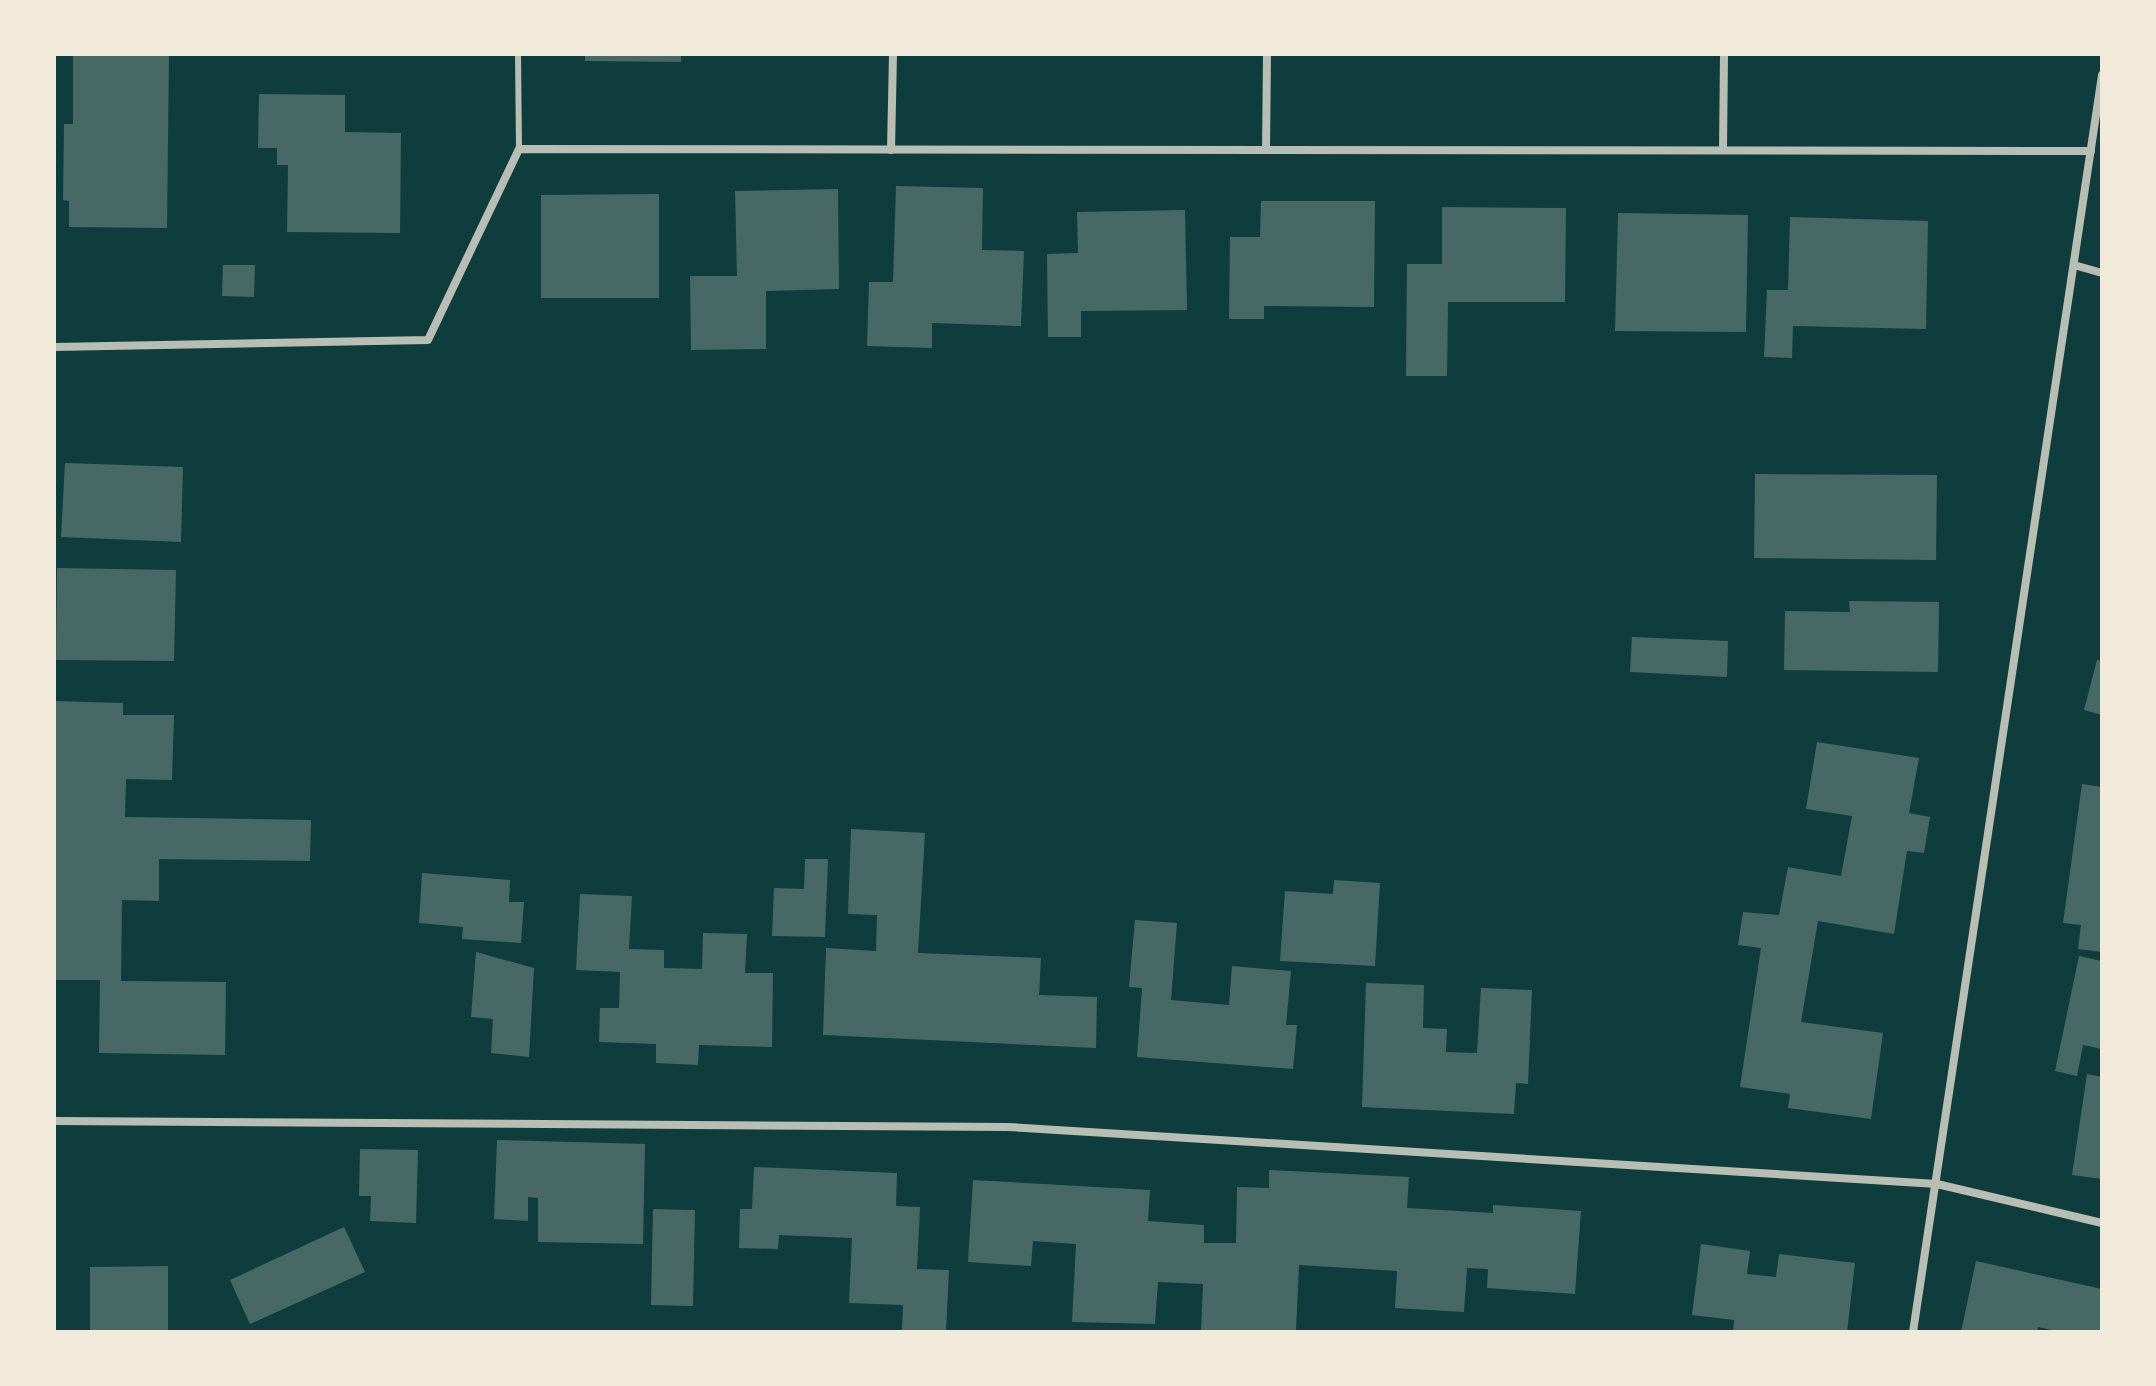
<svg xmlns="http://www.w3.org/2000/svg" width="2156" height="1386" font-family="'Noto Sans',sans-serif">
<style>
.building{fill:#486865}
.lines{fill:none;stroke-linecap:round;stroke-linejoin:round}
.service{stroke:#b8beb3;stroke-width:6}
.minor{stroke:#b8beb3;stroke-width:8}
</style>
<rect width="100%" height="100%" fill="#0f3d3e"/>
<g class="building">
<path d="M 73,54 L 169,54 L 167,228 L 69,227 L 69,201 L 63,200 L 64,124 L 73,124 Z"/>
<path d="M 585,54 L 681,54 L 681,62 L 585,61 Z"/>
<path d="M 259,94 L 345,95 L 345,132 L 401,133 L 400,233 L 287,232 L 288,165 L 277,165 L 277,148 L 258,148 Z"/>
<path d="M 896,186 L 983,188 L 982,250 L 1024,251 L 1021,326 L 932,323 L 932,348 L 867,346 L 869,282 L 893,282 Z"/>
<path d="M 838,189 L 839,289 L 766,291 L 766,349 L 691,350 L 690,276 L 737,276 L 735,191 Z"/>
<path d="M 659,194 L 659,298 L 541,298 L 541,195 Z"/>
<path d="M 1261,201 L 1375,201 L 1374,307 L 1264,306 L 1264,319 L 1229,319 L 1230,237 L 1260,237 Z"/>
<path d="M 1442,207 L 1566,208 L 1565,302 L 1448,302 L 1447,376 L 1406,376 L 1407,264 L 1442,264 Z"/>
<path d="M 1185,210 L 1187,310 L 1081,311 L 1081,337 L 1048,337 L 1047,254 L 1078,253 L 1077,212 Z"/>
<path d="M 1618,213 L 1748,215 L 1746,332 L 1615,331 Z"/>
<path d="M 1790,217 L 1928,221 L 1926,329 L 1793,326 L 1792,358 L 1764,357 L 1767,290 L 1788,290 Z"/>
<path d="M 223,265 L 255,265 L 254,297 L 222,296 Z"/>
<path d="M 65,463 L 183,467 L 181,542 L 61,537 Z"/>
<path d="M 1755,474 L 1937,475 L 1936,560 L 1754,558 Z"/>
<path d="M 57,568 L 176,570 L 174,661 L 56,660 Z"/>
<path d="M 1849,601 L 1939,602 L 1938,672 L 1784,670 L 1785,611 L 1850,612 Z"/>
<path d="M 1632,637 L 1728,641 L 1727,677 L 1630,672 Z"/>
<path d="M 2097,660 L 2102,661 L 2102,715 L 2084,710 Z"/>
<path d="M 54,701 L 123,703 L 123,715 L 174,715 L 172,780 L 126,779 L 125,817 L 311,820 L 310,861 L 159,859 L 159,901 L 122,900 L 121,981 L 226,982 L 225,1055 L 99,1053 L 100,980 L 54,980 Z"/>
<path d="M 1817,742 L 1919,758 L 1909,813 L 1930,817 L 1924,853 L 1907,851 L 1894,934 L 1818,921 L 1801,1022 L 1883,1033 L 1871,1119 L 1788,1108 L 1790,1094 L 1740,1087 L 1761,948 L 1738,945 L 1743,912 L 1779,915 L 1788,867 L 1841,876 L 1852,816 L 1806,809 Z"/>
<path d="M 2082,784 L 2102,787 L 2102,952 L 2078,949 L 2081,925 L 2063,923 Z"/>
<path d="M 851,829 L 925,833 L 918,953 L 1041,958 L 1039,995 L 1097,997 L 1096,1048 L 823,1035 L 826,948 L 876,951 L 877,915 L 848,914 Z"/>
<path d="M 805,859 L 828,859 L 825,937 L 772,936 L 774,888 L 804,889 Z"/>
<path d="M 422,873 L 510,880 L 509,902 L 524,902 L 521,943 L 462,939 L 463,927 L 419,923 Z"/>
<path d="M 1334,880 L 1380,883 L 1375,966 L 1280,961 L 1285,891 L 1333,894 Z"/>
<path d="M 580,894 L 632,896 L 629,949 L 664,950 L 664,968 L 702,969 L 703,933 L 747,934 L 745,973 L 773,973 L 772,1047 L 699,1045 L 698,1065 L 656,1063 L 656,1044 L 599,1042 L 600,1008 L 619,1008 L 620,972 L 576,970 Z"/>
<path d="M 1135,920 L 1177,923 L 1171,1000 L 1229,1005 L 1232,966 L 1291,971 L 1286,1025 L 1297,1025 L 1293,1069 L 1137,1057 L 1142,988 L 1129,987 Z"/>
<path d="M 476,952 L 534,968 L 529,1057 L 491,1053 L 493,1019 L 471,1017 Z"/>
<path d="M 2079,956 L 2102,961 L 2102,1049 L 2083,1045 L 2077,1076 L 2055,1071 Z"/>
<path d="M 1366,983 L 1424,985 L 1423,1028 L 1447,1029 L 1446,1052 L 1477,1053 L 1481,988 L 1532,990 L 1528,1084 L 1516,1083 L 1514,1114 L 1362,1107 Z"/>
<path d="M 2087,1074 L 2102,1077 L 2102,1179 L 2072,1175 Z"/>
<path d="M 497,1140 L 645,1144 L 643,1244 L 538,1242 L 538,1198 L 528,1197 L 528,1221 L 494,1219 Z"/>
<path d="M 360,1149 L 418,1150 L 416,1223 L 370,1221 L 371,1196 L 359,1196 Z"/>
<path d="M 754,1167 L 897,1173 L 896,1206 L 920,1207 L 917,1269 L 949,1270 L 946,1332 L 902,1332 L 903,1305 L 849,1303 L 852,1238 L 779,1235 L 778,1249 L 739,1248 L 740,1209 L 752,1209 Z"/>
<path d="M 1269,1170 L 1409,1177 L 1407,1208 L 1493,1213 L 1493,1205 L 1581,1211 L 1575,1294 L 1487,1288 L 1488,1269 L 1467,1268 L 1464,1312 L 1395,1308 L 1397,1271 L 1299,1265 L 1296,1330 L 1201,1332 L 1203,1284 L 1158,1282 L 1155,1324 L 1072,1322 L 1076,1244 L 1033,1241 L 1031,1266 L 968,1262 L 973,1180 L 1150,1190 L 1148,1221 L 1204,1225 L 1204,1243 L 1236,1243 L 1237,1187 L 1269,1188 Z"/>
<path d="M 653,1209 L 695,1210 L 693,1306 L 651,1305 Z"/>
<path d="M 344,1227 L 365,1272 L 250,1324 L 230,1280 Z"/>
<path d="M 1701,1244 L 1750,1251 L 1747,1274 L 1776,1277 L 1779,1254 L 1855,1263 L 1847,1332 L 1733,1332 L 1734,1320 L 1692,1315 Z"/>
<path d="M 1976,1261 L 2102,1289 L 2102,1332 L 2061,1332 L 2038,1327 L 2037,1332 L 1961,1332 Z"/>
<path d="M 168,1266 L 168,1332 L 90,1332 L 90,1267 Z"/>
</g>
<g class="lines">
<path class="service" d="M 518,54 L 519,149"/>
<g class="minor">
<path d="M 891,150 L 893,54"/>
<path d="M 1266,150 L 1267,54"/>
<path d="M 1723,150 L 1724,54"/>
<path d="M 2074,265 L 2102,273"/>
<path d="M 54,347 L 428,340 L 519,149 L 2091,151"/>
<path d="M 54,1121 L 1008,1127 L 1937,1184 L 2102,1223"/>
<path d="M 1913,1332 L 2102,75"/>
</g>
</g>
<rect width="2156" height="1386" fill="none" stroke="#f1e9da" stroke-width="112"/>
</svg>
